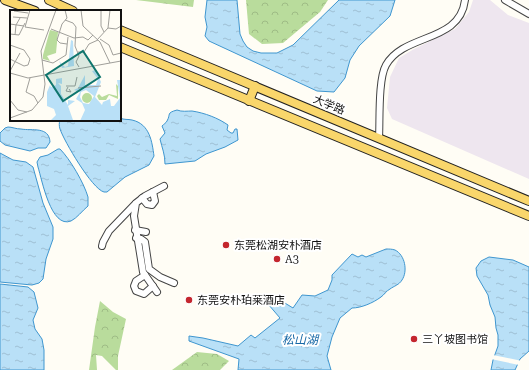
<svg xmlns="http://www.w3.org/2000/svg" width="529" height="370" font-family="'Roboto Serif','Noto Sans SC',serif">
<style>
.industrial{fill:#eee6ef}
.forest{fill:url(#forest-crowns)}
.water{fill:url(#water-ripples);stroke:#3f96cf}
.pier{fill:#fffdf5}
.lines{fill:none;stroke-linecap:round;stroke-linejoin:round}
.minor-casing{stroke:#444;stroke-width:8}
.major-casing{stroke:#222;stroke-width:10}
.minor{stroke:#fff;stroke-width:6}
.major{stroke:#f9d66b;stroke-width:8}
.poi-dot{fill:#c4262e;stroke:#fff;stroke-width:1.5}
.labels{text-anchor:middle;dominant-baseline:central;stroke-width:4;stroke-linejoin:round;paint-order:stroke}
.street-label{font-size:11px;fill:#111;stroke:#fff}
.poi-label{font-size:11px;fill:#111;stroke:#fff;text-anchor:start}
.water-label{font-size:12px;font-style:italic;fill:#1768a6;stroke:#fff}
.inset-road{fill:none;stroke:#a09f9a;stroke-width:1}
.view{fill:#0f766e;fill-opacity:0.15;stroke:#0f766e;stroke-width:2}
.inset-edge{fill:none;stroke:#111;stroke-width:2}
</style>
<defs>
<pattern id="forest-crowns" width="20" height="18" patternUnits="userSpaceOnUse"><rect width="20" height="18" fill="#b9dc9c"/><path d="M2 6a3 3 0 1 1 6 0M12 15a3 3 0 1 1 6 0" fill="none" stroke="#9ebc85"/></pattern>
<pattern id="water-ripples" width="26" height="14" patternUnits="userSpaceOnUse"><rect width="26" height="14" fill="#b9e0f7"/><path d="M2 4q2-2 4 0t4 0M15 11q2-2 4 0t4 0" fill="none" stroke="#9ebfd3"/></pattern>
</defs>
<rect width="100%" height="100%" fill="#fffdf5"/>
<path class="industrial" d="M 473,0 L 490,0 L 508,15 L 529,23 L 529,179 L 392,119 L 387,108 L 390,77 L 399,58 L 414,49 L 455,29 L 469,12 Z"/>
<g class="forest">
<path d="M 136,0 L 194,0 L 193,7 Z"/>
<path d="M 246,0 L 328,0 L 320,12 L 283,43 L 262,44 L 249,34 Z"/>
<path d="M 100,301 L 113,312 L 126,319 L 118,356 L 118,370 L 116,370 L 102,356 L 96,355 L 97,370 L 89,370 L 95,327 Z"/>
<path d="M 197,352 L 217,354 L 229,361 L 220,370 L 172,370 Z"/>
</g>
<g class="water">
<path d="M 207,0 L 237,0 L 240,34 L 243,41 L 247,47 L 253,51 L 261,53 L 277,53 L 293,45 L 339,0 L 395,0 L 390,16 L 359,46 L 350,60 L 345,78 L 334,92 L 317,91 L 209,41 L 205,36 L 207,27 L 205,17 Z"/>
<path d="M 177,110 C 182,112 187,111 192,111 C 205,113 218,118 228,125 L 227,130 L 231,133 L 233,133 L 235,129 L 237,129 L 238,140 L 225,147 L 206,154 L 195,161 L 165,164 C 165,154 162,148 160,139 L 165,133 L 162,126 C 164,124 166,123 167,121 C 171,114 166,113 177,110 Z"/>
<path d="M 120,118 C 124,120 128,119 132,120 C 150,124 152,142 154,156 L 149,165 L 125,177 L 107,192 L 104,192 C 92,189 64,141 60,129 C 59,126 59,123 60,120 L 120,120 Z"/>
<path d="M 8,127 C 12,127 16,129 21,129 C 32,131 49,126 50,142 L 46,148 L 38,148 L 30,151 L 5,145 L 0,141 L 0,133 L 5,128 Z"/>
<path d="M 58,149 L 60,149 C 70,159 84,183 88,197 C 88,200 88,203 88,206 C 82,211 77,218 71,221 C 51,229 42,180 38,167 L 37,162 L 40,157 L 48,155 Z"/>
<path d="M 0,153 L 13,160 L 26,162 L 33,167 L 43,203 L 53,227 L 53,239 L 46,259 L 43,279 L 39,283 L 32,285 L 0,282 Z"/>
<path d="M 386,249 C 389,249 392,249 395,250 C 405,255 408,271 402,280 C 399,285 394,286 390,289 C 386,291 384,295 381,297 C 373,303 361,308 352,308 L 340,318 L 332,337 L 327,356 L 331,370 L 238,370 L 239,359 L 189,341 L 189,336 L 203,338 L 238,346 L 251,335 L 255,338 L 280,318 L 268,304 L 275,297 L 293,308 L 302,295 L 315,296 L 328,290 L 332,280 L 332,275 L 352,254 L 358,257 L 362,255 L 366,257 Z"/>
<path d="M 489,257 L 513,260 L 529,267 L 529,351 L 520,359 L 515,370 L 491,370 L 493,360 L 498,346 L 498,335 L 496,328 L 495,317 L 490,305 L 488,295 L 477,276 L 476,268 L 481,261 Z"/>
<path d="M 0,284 L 28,287 L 34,292 L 38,308 L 33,320 L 35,329 L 42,339 L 44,350 L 44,370 L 0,370 Z"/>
</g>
<path class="pier" d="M 493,355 L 522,361 L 519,365 L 491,359 Z"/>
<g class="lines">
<g class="minor-casing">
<g id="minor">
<path d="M 505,0 L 529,14"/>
<path d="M 379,138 C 380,120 378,79 386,65 C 404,33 460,43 465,0"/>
<path d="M 142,198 L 147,204 L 152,205 L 155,201 L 153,192"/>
<path d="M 135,230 L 146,232"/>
<path d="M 136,238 L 141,239 L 145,242 L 149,269 L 160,277 L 174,283"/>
<path d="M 102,246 L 103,242 L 109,231 L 135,204"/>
<path d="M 145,275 L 136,281 L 134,286 L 136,291 L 144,294 L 153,286"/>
<path d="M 157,292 L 143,272 L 134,216 L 136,203 L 145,196 L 164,186"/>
</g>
</g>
<g class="major-casing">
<g id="major">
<path d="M 5,0 L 35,11"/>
<path d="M 49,0 L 73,11"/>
<path d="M 120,30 L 529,201"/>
<path d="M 120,47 L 529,216"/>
<path d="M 249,101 L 255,86"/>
</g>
</g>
<use href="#minor" class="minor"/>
<use href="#major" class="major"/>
</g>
<g class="poi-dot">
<circle cx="226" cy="245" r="4"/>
<circle cx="277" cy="259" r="4"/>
<circle cx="189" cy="300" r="4"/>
<circle cx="414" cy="339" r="4"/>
</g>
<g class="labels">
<g class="street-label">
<text transform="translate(329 105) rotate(23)">大学路</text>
</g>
<g class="poi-label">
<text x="234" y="245">东莞松湖安朴酒店</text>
<text x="285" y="259">A3</text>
<text x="197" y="300">东莞安朴珀莱酒店</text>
<text x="422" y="339">三丫坡图书馆</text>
</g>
<g class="water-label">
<text x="300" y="340">松山湖</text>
</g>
</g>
<g transform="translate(10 10)">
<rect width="111" height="111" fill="#fffdf5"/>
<path d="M 40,20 L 48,22 L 46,43 L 37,46 L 40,51 L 33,49 L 33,45 ZM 106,74 L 108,76 L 108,89 L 99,85 L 96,90 L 89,90 L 87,86 L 89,84 L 92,87 L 99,84 L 107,86 ZM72 88a5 5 0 1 1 10 0a5 5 0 1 1-10 0Z" fill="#b9dc9c"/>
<path d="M 61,30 L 63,31 L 64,56 L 52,58 L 49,51 L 55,57 L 58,56 ZM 86,60 L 91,72 L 85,87 L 92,95 L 93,92 L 100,89 L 101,96 L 104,96 L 110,88 L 107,70 L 110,70 L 111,111 L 70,111 L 75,100 L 72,93 L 66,89 L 70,82 L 64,80 L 68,78 L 75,65 L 75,75 L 86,75 L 88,69 L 82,61 ZM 76,80 L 84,86 L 79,94 L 73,93 L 70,87 L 71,82 ZM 52,68 L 52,74 L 48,73 L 51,76 L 51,84 L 58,95 L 58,90 L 65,91 L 58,96 L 63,110 L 40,111 L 46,105 L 44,99 L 37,96 L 37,82 L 40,75 L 41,77 L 46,75 L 46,69 Z" fill="#b9e0f7" fill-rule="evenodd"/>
<path class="inset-road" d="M 20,0 L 15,17 L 34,20M 55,0 L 57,8 L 52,14 L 47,30 L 50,33 L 57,34M 71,0 L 73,16 L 90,32 L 100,53M 91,0 L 91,16 L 94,22M 4,1 L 18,3M 3,7 L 17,8M 55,10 L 63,13 L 66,17 L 65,36 L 69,46 L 66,52 L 69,57M 0,14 L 14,16M 98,18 L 106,19 L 111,16M 41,19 L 64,28 L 73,27 L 78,30 L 83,25M 0,24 L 9,25 L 15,13M 5,25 L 6,15 L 10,8M 90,29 L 99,35 L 103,45 L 111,43M 87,30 L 98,18 L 100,0M 0,35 L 14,40 L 20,49 L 18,55 L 14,56 L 0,49M 68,42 L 74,42 L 79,34 L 88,30M 32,50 L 43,53 L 56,45 L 58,27M 0,61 L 10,43M 0,63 L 18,68 L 111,51M 20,68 L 16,82 L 24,86 L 28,93M 56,76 L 65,76 L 67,67M 58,77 L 56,81 L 61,82 L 59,79M 68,78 L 91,76M 0,90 L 8,100 L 17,102M 0,108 L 22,100 L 33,87 L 35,74 L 31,41 L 46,0"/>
<path class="view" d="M 73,41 L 90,67 L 53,91 L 36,65 Z"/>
<rect width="111" height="111" class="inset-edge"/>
</g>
</svg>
